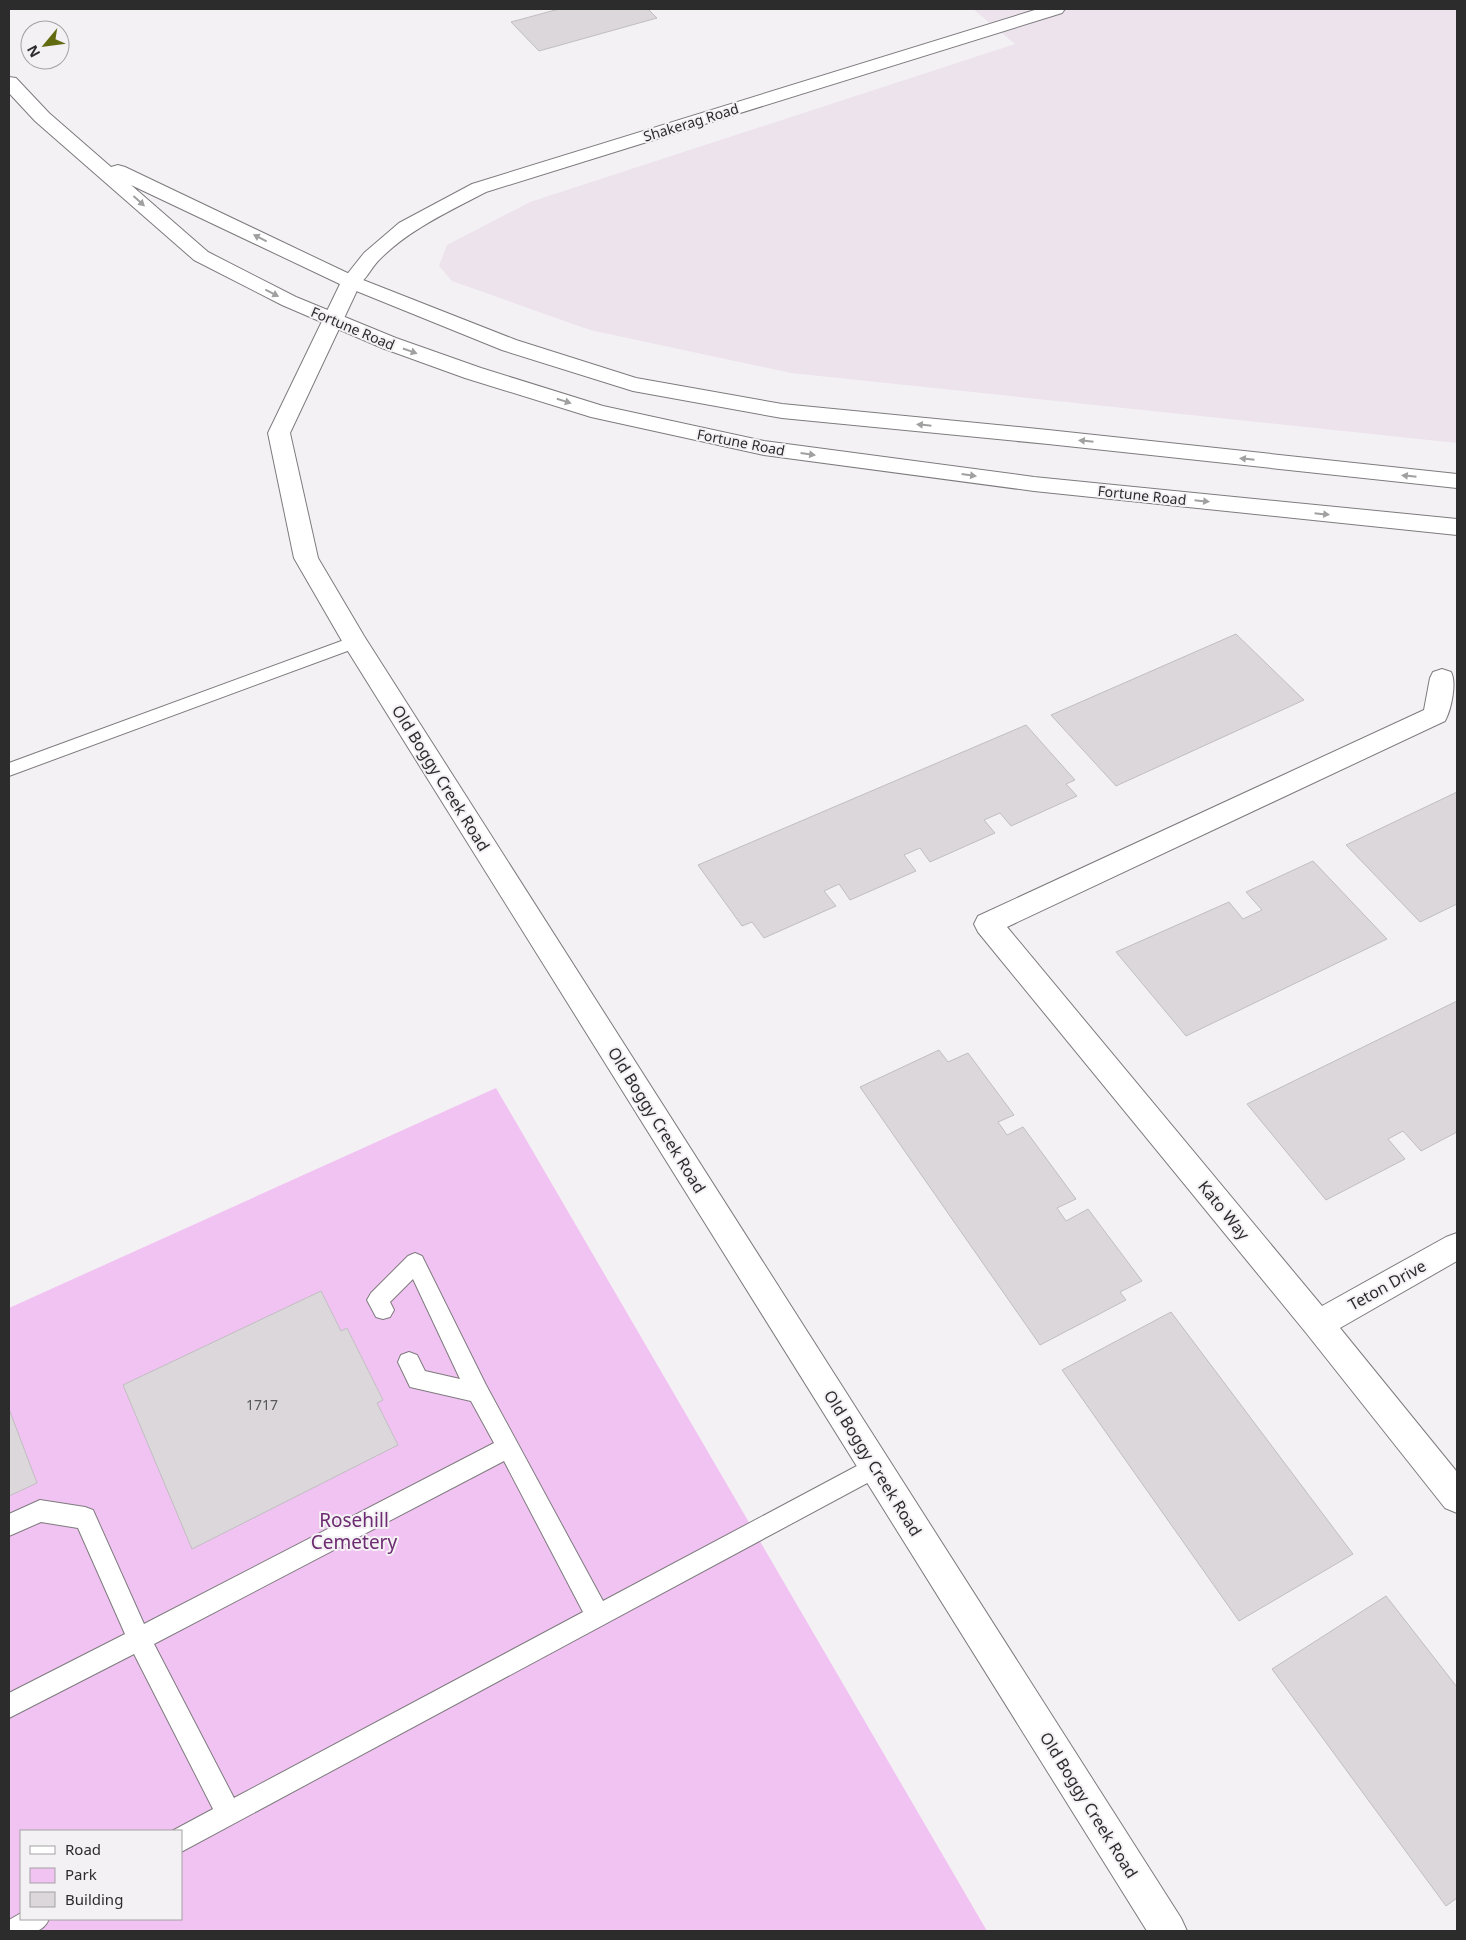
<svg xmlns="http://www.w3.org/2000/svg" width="1466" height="1940" font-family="'Noto Sans',sans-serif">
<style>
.built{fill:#ece3ec}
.green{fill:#f1c3f2;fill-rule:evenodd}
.building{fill:#dbd7db;stroke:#c1bec1}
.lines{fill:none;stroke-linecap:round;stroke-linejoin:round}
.service-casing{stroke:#7e7b7e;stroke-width:2}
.minor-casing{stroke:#7e7b7e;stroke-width:2}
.tertiary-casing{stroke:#7e7b7e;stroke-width:2}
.secondary-casing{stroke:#7e7b7e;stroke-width:2}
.service{fill:#fff;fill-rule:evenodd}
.minor{fill:#fff;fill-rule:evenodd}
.tertiary{fill:#fff;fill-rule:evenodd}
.secondary{fill:#fff;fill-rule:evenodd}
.oneway{fill:#a0a0a0}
.labels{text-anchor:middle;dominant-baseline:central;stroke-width:4;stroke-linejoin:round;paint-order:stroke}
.far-street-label{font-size:14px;fill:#2d2c2d;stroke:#f4f1f4}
.number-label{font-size:14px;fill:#585758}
.street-label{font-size:16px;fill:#2d2c2d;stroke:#f4f1f4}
.near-park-label{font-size:19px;fill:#6d2b71;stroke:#f4f1f4}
</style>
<rect width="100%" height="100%" fill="#f4f1f4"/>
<path class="built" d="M 973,9 L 1457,9 L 1457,443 L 791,373 L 590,330 L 452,281 L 439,266 L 447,245 L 530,202 L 1015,44 Z"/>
<path class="green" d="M 496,1088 L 987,1931 L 9,1931 L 9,1308 ZM 21,1831 L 181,1831 L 181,1919 L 21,1919 Z"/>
<g class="building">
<path d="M 559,9 L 648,9 L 657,18 L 539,51 L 511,22 Z"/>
<path d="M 1236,634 L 1304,700 L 1116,786 L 1051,715 Z"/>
<path d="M 1026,725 L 1075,780 L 1066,784 L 1077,796 L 1011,826 L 1000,813 L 984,820 L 995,833 L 930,862 L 920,848 L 904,855 L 916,871 L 850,900 L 839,884 L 824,891 L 836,906 L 764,938 L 752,922 L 742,926 L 698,865 Z"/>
<path d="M 1457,792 L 1457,904 L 1420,922 L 1346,845 Z"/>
<path d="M 1313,861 L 1387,939 L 1186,1036 L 1116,952 L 1229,902 L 1243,919 L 1262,910 L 1246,892 Z"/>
<path d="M 1457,1001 L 1457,1132 L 1421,1151 L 1403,1131 L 1388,1139 L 1405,1159 L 1326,1200 L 1247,1104 Z"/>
<path d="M 939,1050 L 948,1062 L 968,1053 L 1014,1115 L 998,1122 L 1007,1135 L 1023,1127 L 1076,1199 L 1057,1208 L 1066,1221 L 1088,1209 L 1142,1281 L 1120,1292 L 1126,1300 L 1040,1345 L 860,1087 Z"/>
<path d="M 321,1291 L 341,1331 L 347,1328 L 383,1400 L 377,1403 L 398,1445 L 192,1549 L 123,1385 Z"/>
<path d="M 1171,1312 L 1353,1554 L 1239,1621 L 1062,1370 Z"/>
<path d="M 9,1409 L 37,1483 L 9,1496 Z"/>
<path d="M 1386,1596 L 1457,1687 L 1457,1898 L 1446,1906 L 1272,1669 Z"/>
</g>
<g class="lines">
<g class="service-casing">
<g id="service">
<path d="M 355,636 L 361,638 L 363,642 L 361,646 L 9,776 L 9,763 Z"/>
<path d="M 415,1253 L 422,1256 L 486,1385 L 603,1601 L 868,1460 L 876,1457 L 884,1460 L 887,1467 L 884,1474 L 181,1852 L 181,1831 L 172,1831 L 213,1809 L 134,1654 L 9,1718 L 9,1693 L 125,1634 L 78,1528 L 41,1522 L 9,1536 L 9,1514 L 40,1500 L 85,1507 L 93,1510 L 144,1624 L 494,1443 L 471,1401 L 410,1387 L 398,1362 L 401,1355 L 409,1352 L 417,1355 L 425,1371 L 460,1379 L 413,1279 L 390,1302 L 394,1310 L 390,1317 L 383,1319 L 376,1317 L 367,1300 L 371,1293 L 408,1256 ZM 504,1461 L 583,1612 L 234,1798 L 154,1644 Z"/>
<path d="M 21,1913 L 21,1919 L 49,1919 C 41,1937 26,1931 9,1931 L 9,1920 Z"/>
</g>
</g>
<g class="minor-casing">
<g id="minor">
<path d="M 1038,9 L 1065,9 L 1062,13 L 486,192 C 448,212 408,230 378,261 C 367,273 362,291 344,286 L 341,282 L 364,253 L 399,223 L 472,184 Z"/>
<path d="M 1442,669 L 1451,672 C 1457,683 1451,710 1445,721 L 1007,927 L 1322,1306 L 1446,1237 L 1457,1233 L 1457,1261 L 1340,1328 L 1457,1472 L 1457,1513 L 1445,1508 L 1307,1334 L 978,932 L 974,924 L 978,916 L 1424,710 L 1430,678 L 1433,672 Z"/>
</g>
</g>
<g class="tertiary-casing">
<path id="tertiary" d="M 351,276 L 358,278 L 361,282 L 290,433 L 318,558 L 364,636 L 1181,1918 L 1187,1931 L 1147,1931 L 346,648 L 294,558 L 268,433 L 341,282 L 344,278 Z"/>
</g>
<g class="secondary-casing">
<path id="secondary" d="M 9,77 L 16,78 L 49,113 L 111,167 L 118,165 L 125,167 L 358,278 L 516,340 L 636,378 L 782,404 L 1048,430 L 1457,474 L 1457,488 L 1048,444 L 782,418 L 633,391 L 502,350 L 344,286 L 131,185 L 208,252 L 296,297 L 396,338 L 481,368 L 603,406 L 764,441 L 1034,477 L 1457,519 L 1457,535 L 1034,491 L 764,455 L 591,417 L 465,378 L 382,348 L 282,305 L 194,260 L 35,121 L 9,93 Z"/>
</g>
<use href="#service" class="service"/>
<use href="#minor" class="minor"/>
<use href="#tertiary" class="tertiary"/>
<use href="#secondary" class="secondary"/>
</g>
<defs><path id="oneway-solid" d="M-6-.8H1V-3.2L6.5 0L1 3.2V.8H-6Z" transform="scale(1.25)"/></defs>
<g class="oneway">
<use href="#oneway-solid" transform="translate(139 201) rotate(42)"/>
<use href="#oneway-solid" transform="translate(260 238) rotate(-153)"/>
<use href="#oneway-solid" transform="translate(272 293) rotate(27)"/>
<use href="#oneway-solid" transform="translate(410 351) rotate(19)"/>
<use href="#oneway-solid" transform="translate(564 401) rotate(17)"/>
<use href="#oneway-solid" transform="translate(924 425) rotate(-174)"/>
<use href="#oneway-solid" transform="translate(1086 441) rotate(-174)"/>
<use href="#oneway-solid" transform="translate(808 454) rotate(8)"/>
<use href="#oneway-solid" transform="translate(1247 459) rotate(-174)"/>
<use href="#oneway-solid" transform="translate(969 475) rotate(8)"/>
<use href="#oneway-solid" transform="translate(1409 476) rotate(-174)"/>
<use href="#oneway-solid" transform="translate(1202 501) rotate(6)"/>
<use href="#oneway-solid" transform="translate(1322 514) rotate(6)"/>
</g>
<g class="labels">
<g class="far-street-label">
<text transform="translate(691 122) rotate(-17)">Shakerag Road</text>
<text transform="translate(353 328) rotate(23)">Fortune Road</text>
<text transform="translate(741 442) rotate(11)">Fortune Road</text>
<text transform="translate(1142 495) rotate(6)">Fortune Road</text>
</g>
<g class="number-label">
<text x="262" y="1404">1717</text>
</g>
<g class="street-label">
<text transform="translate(441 778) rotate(58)">Old Boggy Creek Road</text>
<text transform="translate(657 1120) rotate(58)">Old Boggy Creek Road</text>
<text transform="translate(1224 1210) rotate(51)">Kato Way</text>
<text transform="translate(1387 1285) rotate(-29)">Teton Drive</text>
<text transform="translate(873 1463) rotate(58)">Old Boggy Creek Road</text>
<text transform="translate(1089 1805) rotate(58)">Old Boggy Creek Road</text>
</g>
<g class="near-park-label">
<text x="354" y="1520">Rosehill<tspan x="354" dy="22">Cemetery</tspan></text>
</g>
</g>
<rect width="1466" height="1940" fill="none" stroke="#2d2c2d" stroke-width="20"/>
<rect x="20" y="1830" width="162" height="90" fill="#f4f1f4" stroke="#a4a2a4"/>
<rect x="30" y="1846" width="25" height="8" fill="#ffffff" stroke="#a4a2a4"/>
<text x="65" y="1855" font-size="15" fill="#2d2c2d">Road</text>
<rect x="30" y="1868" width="25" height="15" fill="#f1c3f2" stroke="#a4a2a4"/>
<text x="65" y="1880" font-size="15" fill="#2d2c2d">Park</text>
<rect x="30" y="1892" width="25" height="15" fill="#dbd7db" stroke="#a4a2a4"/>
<text x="65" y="1905" font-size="15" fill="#2d2c2d">Building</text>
<g transform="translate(45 45) rotate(241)"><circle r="24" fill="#f4f1f4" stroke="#a4a2a4"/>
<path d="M0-4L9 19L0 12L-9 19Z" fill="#636b11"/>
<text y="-8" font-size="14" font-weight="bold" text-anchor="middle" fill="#2d2c2d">N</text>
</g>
</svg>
